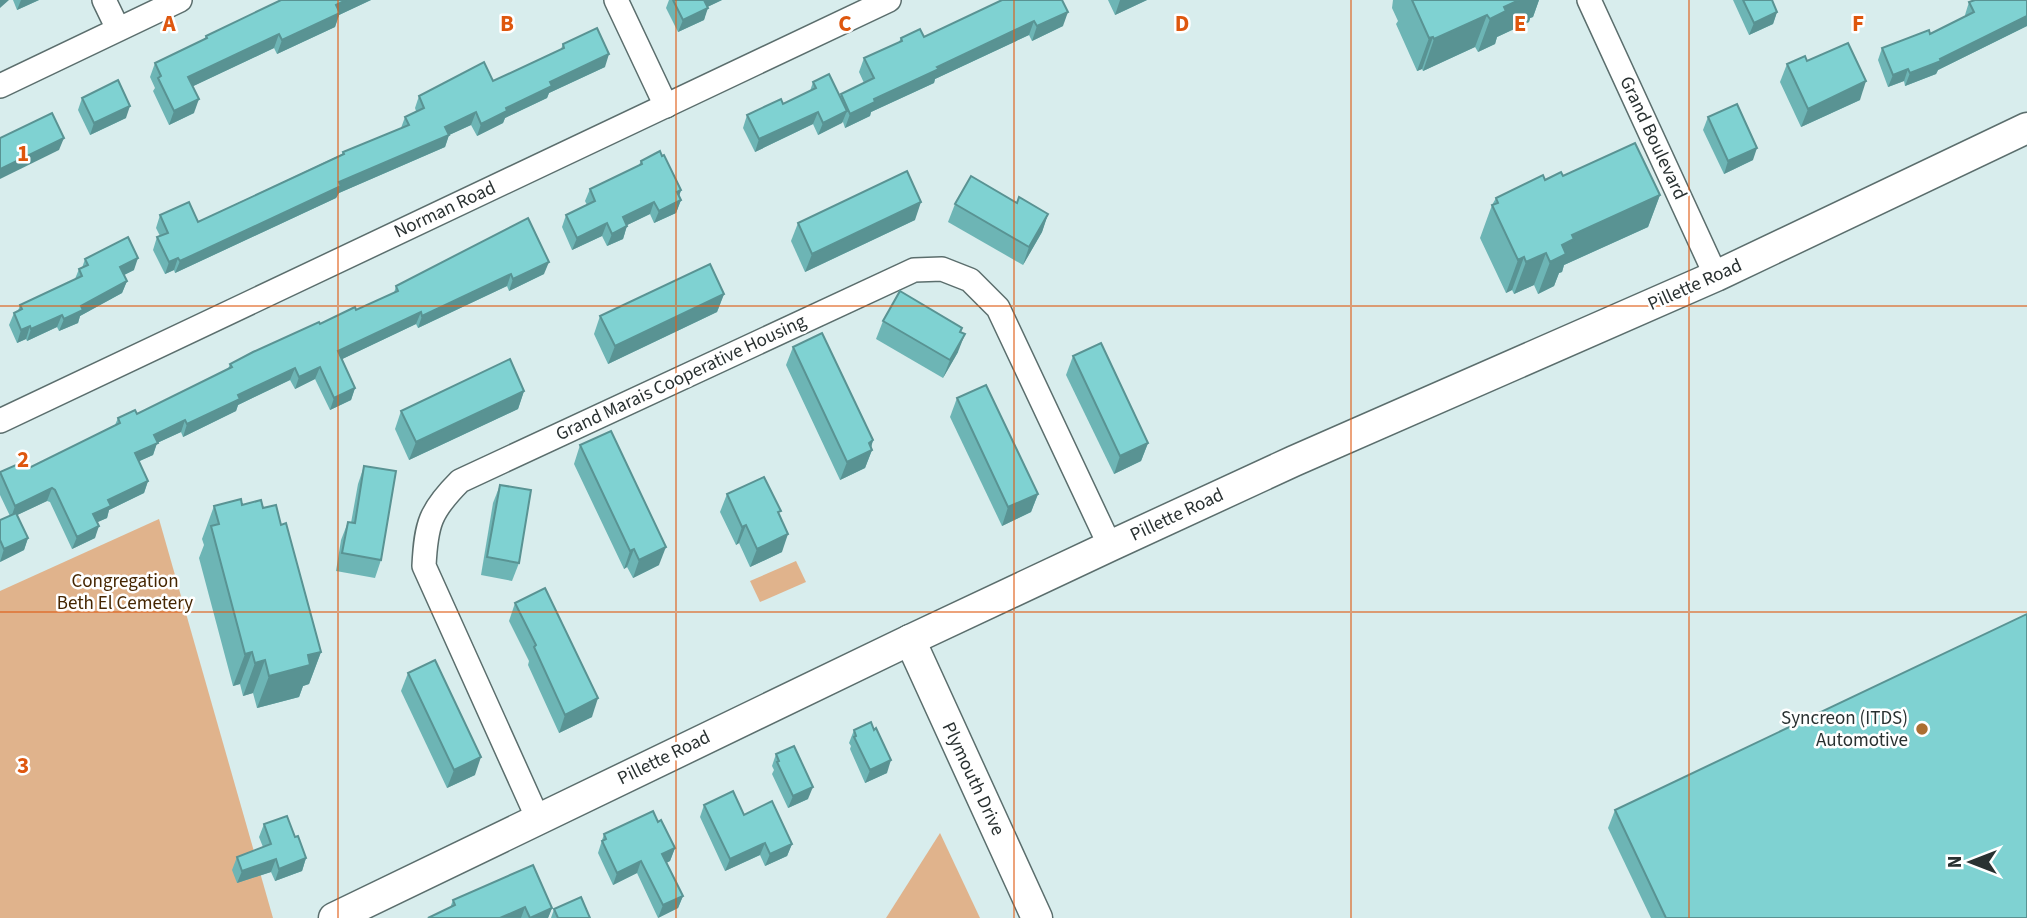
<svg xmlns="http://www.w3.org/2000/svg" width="2027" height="918" font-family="'Source Sans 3',sans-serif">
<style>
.green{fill:#e0b38c}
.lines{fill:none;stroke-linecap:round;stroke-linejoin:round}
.minor-casing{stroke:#5b6e6d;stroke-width:26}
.tertiary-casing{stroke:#5b6e6d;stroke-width:33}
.minor{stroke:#fff;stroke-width:23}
.tertiary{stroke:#fff;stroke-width:30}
.wall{fill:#6db5b5}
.shaded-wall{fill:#599393}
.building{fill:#7fd2d2;stroke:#599393;stroke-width:2}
.grid{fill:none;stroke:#de570e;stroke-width:2;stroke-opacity:0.55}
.poi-dot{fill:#ab6e31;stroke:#fff;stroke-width:2.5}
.labels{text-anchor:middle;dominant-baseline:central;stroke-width:5;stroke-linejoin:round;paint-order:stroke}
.street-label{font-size:19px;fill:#293131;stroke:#fff}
.park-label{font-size:19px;fill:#452602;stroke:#fff}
.poi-label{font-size:19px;fill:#293131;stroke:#fff;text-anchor:end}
.grid-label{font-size:23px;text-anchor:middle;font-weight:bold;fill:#de570e;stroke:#fff;stroke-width:5;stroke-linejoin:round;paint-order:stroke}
</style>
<rect width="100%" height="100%" fill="#d8eded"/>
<g class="green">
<path d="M 159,519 L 273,918 L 0,918 L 0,591 Z"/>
<path d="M 796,561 L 806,582 L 760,602 L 750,581 Z"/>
<path d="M 940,833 L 980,918 L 886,918 Z"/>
</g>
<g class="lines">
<g class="minor-casing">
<g id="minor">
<path d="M 104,0 L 118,29"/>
<path d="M 616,0 L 666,106"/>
<path d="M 1589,0 L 1716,276"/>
<path d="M 0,86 L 180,0"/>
<path d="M 0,421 L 889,0"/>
<path d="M 538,819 L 424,566 C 426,524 430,511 460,481 L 914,270 L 942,269 L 970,280 L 998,308 L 1110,546"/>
</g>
</g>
<g class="tertiary-casing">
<g id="tertiary">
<path d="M 910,640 L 1037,918"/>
<path d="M 334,918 L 910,640 L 1110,546 L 1294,461 L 1716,276 L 2027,128"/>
</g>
</g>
<use href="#minor" class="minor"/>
<use href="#tertiary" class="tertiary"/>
</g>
<g class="wall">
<path d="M 13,0 L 39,0 L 17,10 Z"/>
<path d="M 281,0 L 371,0 L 339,15 L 335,27 L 277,54 L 274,48 L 193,86 L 194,113 L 169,125 L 153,91 L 155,88 L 150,77 L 155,63 L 204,40 L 206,36 Z"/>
<path d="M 669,0 L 722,0 L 707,7 L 704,20 L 678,32 L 666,8 Z"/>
<path d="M 1002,0 L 1063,26 L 1032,41 L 1029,35 L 935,79 L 934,83 L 871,112 L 870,116 L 845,128 L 843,122 L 818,135 L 813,124 L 755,152 L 743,128 L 747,115 L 783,104 L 810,91 L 813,82 L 840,97 L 841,94 L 864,83 L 859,72 L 864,58 L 899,42 L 901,38 L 924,37 Z"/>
<path d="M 1108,0 L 1147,0 L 1115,15 Z"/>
<path d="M 1393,0 L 1539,0 L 1533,17 L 1530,18 L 1529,22 L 1497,37 L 1495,44 L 1478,52 L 1475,47 L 1423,71 L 1422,69 L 1417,71 L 1396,24 L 1398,21 L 1392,8 Z"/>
<path d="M 1733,0 L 1772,0 L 1777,12 L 1773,24 L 1749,35 Z"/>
<path d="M 2027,0 L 2027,26 L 1938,70 L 1936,74 L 1905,86 L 1904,81 L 1888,87 L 1878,60 L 1882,48 L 1930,34 L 1966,17 L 1965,15 L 1969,2 Z"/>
<path d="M 563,44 L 605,67 L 549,93 L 547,98 L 505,118 L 503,123 L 477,136 L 471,125 L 449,135 L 445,147 L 339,193 L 336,198 L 175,273 L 174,270 L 165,274 L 153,250 L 157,237 L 160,236 L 156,228 L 160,215 L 198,222 L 342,154 L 343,152 L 401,128 L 405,117 L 416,111 L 415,108 L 419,96 L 493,81 L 561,49 Z"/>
<path d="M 1807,61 L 1860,100 L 1801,127 L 1780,82 L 1787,64 Z"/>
<path d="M 82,98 L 126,118 L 90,135 L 78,110 Z"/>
<path d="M 1708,117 L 1753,160 L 1724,174 L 1703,130 Z"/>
<path d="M 641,161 L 681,190 L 679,197 L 681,200 L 676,213 L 654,223 L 650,214 L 627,225 L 623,239 L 607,246 L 602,236 L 572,250 L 562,227 L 566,215 L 587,205 L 585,201 L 590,189 L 639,165 Z"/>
<path d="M 1563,176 L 1660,195 L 1648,227 L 1564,265 L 1562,272 L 1559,273 L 1554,286 L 1538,294 L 1534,285 L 1514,294 L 1512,290 L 1506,293 L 1480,238 L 1492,205 L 1496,198 L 1545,180 Z"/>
<path d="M 1017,203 L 1048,214 L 1042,232 L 1023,265 L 948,222 L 955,204 Z"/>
<path d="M 528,218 L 544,274 L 509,291 L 507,286 L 418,328 L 416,324 L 342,359 L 355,388 L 351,400 L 330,410 L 315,379 L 295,389 L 290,380 L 238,405 L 236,411 L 183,437 L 181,432 L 157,443 L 153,455 L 139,461 L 148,481 L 144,493 L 109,510 L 107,518 L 97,522 L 95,538 L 72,549 L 50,502 L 47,501 L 17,515 L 28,538 L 24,550 L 0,562 L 0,520 L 10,516 L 0,495 L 0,472 L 29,468 L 115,425 L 118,418 L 137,414 L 228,369 L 230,364 L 320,324 L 356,310 L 394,293 L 396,286 Z"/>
<path d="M 915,220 L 805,272 L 791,241 L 798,223 Z"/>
<path d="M 85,259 L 134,270 L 124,275 L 127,281 L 122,293 L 80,316 L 78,323 L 59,331 L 57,327 L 27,341 L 26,339 L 17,343 L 9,325 L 14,313 L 18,311 L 20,305 L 75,279 L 79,269 L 82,268 Z"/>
<path d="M 724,294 L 717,312 L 608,364 L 594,334 L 600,316 Z"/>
<path d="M 883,321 L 958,352 L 943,378 L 876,339 Z"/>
<path d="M 793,347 L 873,440 L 871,448 L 872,450 L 865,468 L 840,480 L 786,365 Z"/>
<path d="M 1073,356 L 1148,443 L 1141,461 L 1114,474 L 1066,375 Z"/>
<path d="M 524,391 L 518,409 L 409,460 L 395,429 L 401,411 Z"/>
<path d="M 957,398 L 1038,494 L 1031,512 L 1002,526 L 950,417 Z"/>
<path d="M 580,445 L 659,565 L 633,578 L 627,567 L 624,569 L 574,464 Z"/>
<path d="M 364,466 L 381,560 L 375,578 L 336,571 L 341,540 L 348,522 L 351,523 L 358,484 Z"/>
<path d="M 500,485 L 519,563 L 512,581 L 481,575 L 493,503 Z"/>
<path d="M 727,494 L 782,552 L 750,567 L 739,543 L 736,545 L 720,512 Z"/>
<path d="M 242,505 L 263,508 L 281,525 L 321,652 L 309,684 L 303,686 L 299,697 L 257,708 L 253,693 L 243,696 L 240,684 L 233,686 L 199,558 L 204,545 L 202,539 L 214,506 Z"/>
<path d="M 515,603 L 592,717 L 559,733 L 528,665 L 529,661 L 509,621 Z"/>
<path d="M 408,673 L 475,775 L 447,788 L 401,691 Z"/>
<path d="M 854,730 L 887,773 L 865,783 L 850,749 L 851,746 L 849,743 Z"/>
<path d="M 776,754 L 808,799 L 788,808 L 772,774 L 774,770 L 772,766 Z"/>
<path d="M 704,805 L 744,815 L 792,844 L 787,856 L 765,866 L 760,855 L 725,871 L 700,817 Z"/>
<path d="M 1615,810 L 2027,918 L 1651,918 L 1608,828 Z"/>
<path d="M 658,822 L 675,848 L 670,861 L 666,863 L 683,896 L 678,908 L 658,918 L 637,873 L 613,885 L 598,853 L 604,834 Z"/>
<path d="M 264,824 L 295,837 L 306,858 L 302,871 L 275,881 L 271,872 L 237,883 L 232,870 L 237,857 L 263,847 L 259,837 Z"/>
<path d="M 453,900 L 552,908 L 548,918 L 428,918 L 450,908 Z"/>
<path d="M 554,909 L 590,918 L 551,918 Z"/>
</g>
<g class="shaded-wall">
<path d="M 0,0 L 9,0 L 0,8 Z"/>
<path d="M 21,0 L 39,0 L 17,10 Z"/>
<path d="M 346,0 L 371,0 L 339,15 L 335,27 L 277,54 L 282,40 L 336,5 Z"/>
<path d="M 703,0 L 722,0 L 699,11 Z"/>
<path d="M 1120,0 L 1147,0 L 1115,15 Z"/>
<path d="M 1519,0 L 1539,0 L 1533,17 L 1530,18 L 1529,22 L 1497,37 L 1495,44 L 1478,52 L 1490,19 L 1504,7 Z"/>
<path d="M 708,8 L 704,20 L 678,32 L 683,20 Z"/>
<path d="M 1068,12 L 1063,26 L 1032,41 L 1037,26 Z"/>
<path d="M 1777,12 L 1773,24 L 1749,35 L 1754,23 Z"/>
<path d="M 1487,15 L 1475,47 L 1423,71 L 1434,39 Z"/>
<path d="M 2027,16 L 2027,26 L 1938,70 L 1936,74 L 1905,86 L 1910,73 Z"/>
<path d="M 1034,21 L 1029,35 L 935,79 L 934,83 L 871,112 L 870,116 L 845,128 L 850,114 L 874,99 L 937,67 Z"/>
<path d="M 279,34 L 274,48 L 183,91 L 188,77 Z"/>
<path d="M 1433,37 L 1422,69 L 1417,71 L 1429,38 Z"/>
<path d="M 609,54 L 605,67 L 549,93 L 547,98 L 505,118 L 503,123 L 477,136 L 481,124 L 506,108 L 550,82 Z"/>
<path d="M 1908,69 L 1904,81 L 1888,87 L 1893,75 Z"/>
<path d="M 1866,81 L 1860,100 L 1801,127 L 1808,109 Z"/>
<path d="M 199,99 L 194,113 L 169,125 L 174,111 Z"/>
<path d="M 130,106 L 126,118 L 90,135 L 94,123 Z"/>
<path d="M 847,111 L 842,123 L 818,135 L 823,123 Z"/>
<path d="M 476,112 L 471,125 L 447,136 L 449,135 L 445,147 L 339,193 L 336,198 L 175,273 L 180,261 L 339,182 L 445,127 Z"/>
<path d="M 818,112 L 813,124 L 755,152 L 759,139 Z"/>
<path d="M 64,138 L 59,150 L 0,179 L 0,169 Z"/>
<path d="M 1757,148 L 1753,160 L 1724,174 L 1728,161 Z"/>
<path d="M 681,190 L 677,202 L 681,200 L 676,213 L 654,223 L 659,211 L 677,192 Z"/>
<path d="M 1660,195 L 1648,227 L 1564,265 L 1562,272 L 1559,273 L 1554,286 L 1538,294 L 1550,262 L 1562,245 L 1572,235 Z"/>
<path d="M 654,202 L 650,214 L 619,229 L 623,217 Z"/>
<path d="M 921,202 L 915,220 L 805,272 L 812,254 Z"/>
<path d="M 1048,214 L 1042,232 L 1023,265 L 1029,247 Z"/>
<path d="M 607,223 L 602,236 L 572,250 L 577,238 Z"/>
<path d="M 627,226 L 623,239 L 607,246 L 612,234 Z"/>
<path d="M 1546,253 L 1534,285 L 1514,294 L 1526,262 Z"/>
<path d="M 1524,257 L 1512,290 L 1506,293 L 1518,260 Z"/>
<path d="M 138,258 L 134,270 L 116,279 L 120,267 Z"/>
<path d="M 178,258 L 174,270 L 165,274 L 169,262 Z"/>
<path d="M 549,262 L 544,274 L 509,291 L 513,279 Z"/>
<path d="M 511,274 L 507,286 L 418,328 L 422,316 Z"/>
<path d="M 127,281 L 122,293 L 80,316 L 78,323 L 59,331 L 64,319 L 81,306 Z"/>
<path d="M 724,294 L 717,312 L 608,364 L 615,346 Z"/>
<path d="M 421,312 L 416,324 L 334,363 L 338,351 Z"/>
<path d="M 62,315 L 57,327 L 27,341 L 31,329 Z"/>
<path d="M 30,326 L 26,339 L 17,343 L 21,330 Z"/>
<path d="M 965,334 L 958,352 L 943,378 L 950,360 Z"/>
<path d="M 320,367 L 315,379 L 295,389 L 299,377 Z"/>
<path d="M 295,368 L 290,380 L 238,405 L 236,411 L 183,437 L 187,424 L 238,395 Z"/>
<path d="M 355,388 L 351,400 L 330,410 L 334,398 Z"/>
<path d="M 524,391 L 518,409 L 409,460 L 416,442 Z"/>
<path d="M 185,420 L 181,432 L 157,443 L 153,455 L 131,465 L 135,453 L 154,435 Z"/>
<path d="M 873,440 L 870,451 L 872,450 L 865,468 L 840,480 L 847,462 L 869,443 Z"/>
<path d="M 1148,443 L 1141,461 L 1114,474 L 1120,456 Z"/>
<path d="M 148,481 L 144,493 L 109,510 L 107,518 L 89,526 L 93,514 L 108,500 Z"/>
<path d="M 52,488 L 47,501 L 11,518 L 15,506 Z"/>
<path d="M 1038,494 L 1031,512 L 1002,526 L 1008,507 Z"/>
<path d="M 746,525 L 739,543 L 736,545 L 742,527 Z"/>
<path d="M 99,526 L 95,538 L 72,549 L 77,537 Z"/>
<path d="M 788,534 L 782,552 L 750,567 L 757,549 Z"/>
<path d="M 28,538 L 24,550 L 0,562 L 4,549 Z"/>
<path d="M 666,547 L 659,565 L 633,578 L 639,560 Z"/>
<path d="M 634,549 L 627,567 L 624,569 L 630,551 Z"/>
<path d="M 252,652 L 240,684 L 233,686 L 245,654 Z"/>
<path d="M 321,652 L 309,684 L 303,686 L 299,697 L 257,708 L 269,676 L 308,655 Z"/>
<path d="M 265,660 L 253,693 L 243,696 L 255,663 Z"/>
<path d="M 598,698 L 592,717 L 559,733 L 565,715 Z"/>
<path d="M 481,757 L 475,775 L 447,788 L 454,770 Z"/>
<path d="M 891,760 L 887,773 L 865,783 L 870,770 Z"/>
<path d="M 813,787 L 808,799 L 788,808 L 793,796 Z"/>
<path d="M 765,843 L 760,855 L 725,871 L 730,859 Z"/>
<path d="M 792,844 L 787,856 L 765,866 L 770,854 Z"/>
<path d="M 675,848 L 670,861 L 658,867 L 662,854 Z"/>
<path d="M 306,858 L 302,871 L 275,881 L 279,869 Z"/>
<path d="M 276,859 L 271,872 L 237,883 L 242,871 Z"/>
<path d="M 641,861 L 637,873 L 613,885 L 617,873 Z"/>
<path d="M 683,896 L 678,908 L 658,918 L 663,905 Z"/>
<path d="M 525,907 L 521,918 L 500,918 Z"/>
<path d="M 552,908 L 548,918 L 530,918 Z"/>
</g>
<g class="building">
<path d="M 281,0 L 346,0 L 336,5 L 340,13 L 282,40 L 279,34 L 188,77 L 199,99 L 174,111 L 158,78 L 161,76 L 155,63 L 207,38 L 206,36 Z"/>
<path d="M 673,0 L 704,0 L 708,8 L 683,20 Z"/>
<path d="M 1002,0 L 1062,0 L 1068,12 L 1037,26 L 1034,21 L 937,67 L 939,69 L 874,99 L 875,102 L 850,114 L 841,94 L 874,78 L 864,58 L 902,41 L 901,38 L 920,29 L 924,37 Z"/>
<path d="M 1412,0 L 1519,0 L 1504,7 L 1506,11 L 1490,19 L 1487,15 L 1434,39 L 1433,37 L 1429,38 Z"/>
<path d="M 1743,0 L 1772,0 L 1777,12 L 1754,23 Z"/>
<path d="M 1975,0 L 2027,0 L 2027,16 L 1940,59 L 1941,61 L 1910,73 L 1908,69 L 1893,75 L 1882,48 L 1929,30 L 1930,34 L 1974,12 L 1969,2 Z"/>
<path d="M 597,28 L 609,54 L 550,82 L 552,86 L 506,108 L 507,111 L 481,124 L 476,112 L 445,127 L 449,135 L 339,182 L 341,186 L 180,261 L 178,258 L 169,262 L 157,237 L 168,233 L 160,215 L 189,202 L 198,222 L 344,154 L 343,152 L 409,125 L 405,117 L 424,108 L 419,96 L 484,62 L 493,81 L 564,48 L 563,44 Z"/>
<path d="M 1848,43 L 1866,81 L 1808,109 L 1787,64 L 1805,56 L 1807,61 Z"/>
<path d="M 829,74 L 847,111 L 823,123 L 818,112 L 759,139 L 747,115 L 781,99 L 783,104 L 816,88 L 813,82 Z"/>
<path d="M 118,80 L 130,106 L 94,123 L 82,98 Z"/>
<path d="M 1737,104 L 1757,148 L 1728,161 L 1708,117 Z"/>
<path d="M 52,113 L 64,138 L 0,169 L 0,138 Z"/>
<path d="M 1635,143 L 1660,195 L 1572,235 L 1574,239 L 1562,245 L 1566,254 L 1550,262 L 1546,253 L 1526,262 L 1524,257 L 1518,260 L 1492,205 L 1498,203 L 1496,198 L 1543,175 L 1545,180 L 1561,172 L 1563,176 Z"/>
<path d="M 660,151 L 662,156 L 664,155 L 681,190 L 677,192 L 681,200 L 659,211 L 654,202 L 623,217 L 627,226 L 612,234 L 607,223 L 577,238 L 566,215 L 595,201 L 590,189 L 642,164 L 641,161 Z"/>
<path d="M 907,171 L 921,202 L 812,254 L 798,223 Z"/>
<path d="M 971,176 L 1017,203 L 1019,197 L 1048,214 L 1029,247 L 955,204 Z"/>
<path d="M 528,218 L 549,262 L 513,279 L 511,274 L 422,316 L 421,312 L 338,351 L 355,388 L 334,398 L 320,367 L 299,377 L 295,368 L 238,395 L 240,399 L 187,424 L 185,420 L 154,435 L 158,443 L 135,453 L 148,481 L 108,500 L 111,506 L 93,514 L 99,526 L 77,537 L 55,490 L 52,488 L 15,506 L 0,472 L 25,461 L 29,468 L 120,423 L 118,418 L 135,410 L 137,414 L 232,367 L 230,364 L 253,352 L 319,322 L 320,324 L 355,307 L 356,310 L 398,291 L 396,286 Z"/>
<path d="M 128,237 L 138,258 L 120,267 L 127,281 L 81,306 L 83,310 L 64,319 L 62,315 L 31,329 L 30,326 L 21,330 L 14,313 L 22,309 L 20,305 L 82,276 L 79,269 L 88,265 L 85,259 Z"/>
<path d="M 710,264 L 724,294 L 615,346 L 600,316 Z"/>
<path d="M 900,291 L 962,328 L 960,332 L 965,334 L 950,360 L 883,321 Z"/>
<path d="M 822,333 L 873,440 L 869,443 L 872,450 L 847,462 L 793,347 Z"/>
<path d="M 1101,343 L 1148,443 L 1120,456 L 1073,356 Z"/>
<path d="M 510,359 L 524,391 L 416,442 L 401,411 Z"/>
<path d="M 986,385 L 1038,494 L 1008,507 L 957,398 Z"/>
<path d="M 611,431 L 666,547 L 639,560 L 634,549 L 630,551 L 580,445 Z"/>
<path d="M 364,466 L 396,471 L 381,560 L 342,553 L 348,522 L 355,523 Z"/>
<path d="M 764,477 L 781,511 L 778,512 L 788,534 L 757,549 L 746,525 L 742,527 L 727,494 Z"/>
<path d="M 500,485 L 531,490 L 519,563 L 487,557 Z"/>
<path d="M 241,499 L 242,505 L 261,500 L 263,508 L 276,505 L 281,525 L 286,523 L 321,652 L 308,655 L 310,665 L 269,676 L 265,660 L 255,663 L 252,652 L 245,654 L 211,526 L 219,524 L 214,506 Z"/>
<path d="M 16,513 L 28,538 L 4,549 L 0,540 L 0,520 Z"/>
<path d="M 545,588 L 598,698 L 565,715 L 534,647 L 536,645 L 515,603 Z"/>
<path d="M 2027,614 L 2027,918 L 1666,918 L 1615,810 Z"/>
<path d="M 435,660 L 481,757 L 454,770 L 408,673 Z"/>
<path d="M 871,722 L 874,730 L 876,728 L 891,760 L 870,770 L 854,737 L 856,736 L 854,730 Z"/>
<path d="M 794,746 L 813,787 L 793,796 L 777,762 L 779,761 L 776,754 Z"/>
<path d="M 733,791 L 744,815 L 772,801 L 792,844 L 770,854 L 765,843 L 730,859 L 704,805 Z"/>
<path d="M 653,811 L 658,822 L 661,820 L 675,848 L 662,854 L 683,896 L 663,905 L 641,861 L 617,873 L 602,841 L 606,839 L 604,834 Z"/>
<path d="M 287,816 L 295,837 L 298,836 L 306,858 L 279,869 L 276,859 L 242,871 L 237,857 L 271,844 L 264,824 Z"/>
<path d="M 533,865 L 552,908 L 530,918 L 525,907 L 500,918 L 428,918 L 455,905 L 453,900 Z"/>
<path d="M 581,897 L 590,918 L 558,918 L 554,909 Z"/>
</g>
<path class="grid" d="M 338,0 L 338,918M 676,0 L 676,918M 1014,0 L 1014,918M 1351,0 L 1351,918M 1689,0 L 1689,918M 0,306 L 2027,306M 0,612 L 2027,612"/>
<circle class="poi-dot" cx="1922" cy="729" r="7"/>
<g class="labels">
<g class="street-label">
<text transform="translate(1653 138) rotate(65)">Grand Boulevard</text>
<text transform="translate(445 210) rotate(-25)">Norman Road</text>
<text transform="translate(1695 285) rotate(-24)">Pillette Road</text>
<text transform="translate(681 378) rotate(-25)">Grand Marais Cooperative Housing</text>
<text transform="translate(1177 515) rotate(-25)">Pillette Road</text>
<text transform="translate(664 758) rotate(-26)">Pillette Road</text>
<text transform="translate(973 779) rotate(65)">Plymouth Drive</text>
</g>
<g class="park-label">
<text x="125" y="581">Congregation<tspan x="125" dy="22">Beth El Cemetery</tspan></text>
</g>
<g class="poi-label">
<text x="1908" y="718">Syncreon (ITDS)<tspan x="1908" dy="22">Automotive</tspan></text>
</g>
</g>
<g class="grid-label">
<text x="169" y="31">A</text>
<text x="507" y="31">B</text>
<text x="845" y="31">C</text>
<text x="1182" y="31">D</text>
<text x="1520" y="31">E</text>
<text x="1858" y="31">F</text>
<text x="23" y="161">1</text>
<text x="23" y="467">2</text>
<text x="23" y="773">3</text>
</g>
<g transform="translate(1971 862) rotate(270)" stroke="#ffffff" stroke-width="5" paint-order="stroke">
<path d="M0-5L12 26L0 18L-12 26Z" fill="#293131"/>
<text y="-10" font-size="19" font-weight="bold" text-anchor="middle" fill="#293131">N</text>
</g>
</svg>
